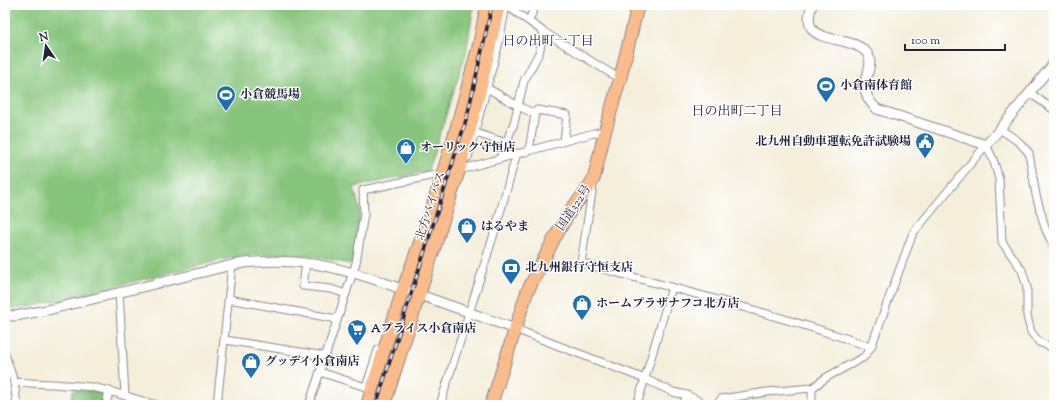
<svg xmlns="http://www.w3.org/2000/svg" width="1059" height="410" font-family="'Sorts Mill Goudy','Noto Serif JP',serif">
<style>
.green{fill:#87c57c;stroke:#54745c}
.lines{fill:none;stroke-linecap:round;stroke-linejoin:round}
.minor-casing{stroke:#8b888b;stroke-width:9}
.tertiary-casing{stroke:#8b888b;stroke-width:11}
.trunk-casing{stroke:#8b888b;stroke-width:14}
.minor{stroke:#fff;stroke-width:7}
.tertiary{stroke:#fff;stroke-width:9}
.trunk{stroke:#f9bc8a;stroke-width:12}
.rail-casing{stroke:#22223b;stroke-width:3.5}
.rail{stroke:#fff;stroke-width:2;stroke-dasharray:6;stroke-linecap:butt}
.labels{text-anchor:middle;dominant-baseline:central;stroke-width:3;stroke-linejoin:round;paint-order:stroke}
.poi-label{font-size:12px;font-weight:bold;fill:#22223b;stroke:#fff;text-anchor:start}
.street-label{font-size:12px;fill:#22223b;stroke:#fff}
.neighbourhood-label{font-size:13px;fill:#22223b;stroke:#fff}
</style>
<rect width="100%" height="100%" fill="#fff"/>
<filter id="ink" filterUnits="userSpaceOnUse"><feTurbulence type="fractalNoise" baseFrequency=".025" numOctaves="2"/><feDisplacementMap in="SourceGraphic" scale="8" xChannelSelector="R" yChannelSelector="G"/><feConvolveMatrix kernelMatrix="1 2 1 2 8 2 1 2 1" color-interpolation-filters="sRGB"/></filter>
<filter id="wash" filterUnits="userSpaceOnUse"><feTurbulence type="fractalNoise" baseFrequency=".012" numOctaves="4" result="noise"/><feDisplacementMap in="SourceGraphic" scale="16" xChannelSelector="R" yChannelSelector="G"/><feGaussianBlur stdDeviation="0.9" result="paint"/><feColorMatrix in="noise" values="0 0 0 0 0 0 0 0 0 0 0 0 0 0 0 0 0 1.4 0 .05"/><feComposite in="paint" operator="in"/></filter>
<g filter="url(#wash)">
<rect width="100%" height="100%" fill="#f4eedb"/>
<g class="green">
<path d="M 5,5 L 474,5 L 466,53 L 428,171 L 354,187 L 360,211 L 353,263 L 350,264 L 309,255 L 274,254 L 253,255 L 230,258 L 34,306 L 14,309 L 5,308 Z"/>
<path d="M 73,390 L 95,391 L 105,394 L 103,405 L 71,405 Z"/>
</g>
</g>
<g filter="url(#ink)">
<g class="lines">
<g class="minor-casing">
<g id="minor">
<path d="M 503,6 L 510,8 L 544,32 L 620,79"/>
<path d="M 529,21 L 535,5"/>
<path d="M 487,88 L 518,106 L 514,123 L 500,158"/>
<path d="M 1030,93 L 1054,110"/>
<path d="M 535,114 L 537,110 L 567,115 L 564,141"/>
<path d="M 1000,129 L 1019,142 L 1029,153 L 1036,195 L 1045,228 L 1054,247"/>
<path d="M 476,133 L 506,143"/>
<path d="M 529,150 L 535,114 L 518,106 L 524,81 L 539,53 L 544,32"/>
<path d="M 468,157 L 498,46 L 506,6"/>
<path d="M 593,185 L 581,263 C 678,289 776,314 871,347"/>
<path d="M 306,263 L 303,286 L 331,289 L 346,294"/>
<path d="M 119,292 L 125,395"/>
<path d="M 229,299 L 337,319"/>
<path d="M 515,329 L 645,379 L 673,392 L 687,395 L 707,405"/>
<path d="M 225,340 L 325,356"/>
<path d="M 5,354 L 14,382 L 17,405"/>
<path d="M 320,372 L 366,387 L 378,350"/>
<path d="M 14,382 C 40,384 66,384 91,387 C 115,391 135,400 157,405"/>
<path d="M 106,405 L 109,391"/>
<path d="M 217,405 L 232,265"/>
<path d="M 309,405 L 356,263 L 364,214 L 363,190 L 459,170 L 594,133 L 605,131"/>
<path d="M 440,405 L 493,237 L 517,153"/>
<path d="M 637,405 L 672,287"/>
<path d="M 683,405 L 687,395"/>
<path d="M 717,405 L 721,399 L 767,392 L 812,388 L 827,377 L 864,357 L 871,347 L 913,233 L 986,145 L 993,159 L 999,179 L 1002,242 L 1022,270 L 1027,287 L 1027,316 L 1031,332 L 1039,342 L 1054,348"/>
<path d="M 812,405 L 812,388"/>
</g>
</g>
<g class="tertiary-casing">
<g id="tertiary">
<path d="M 812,5 C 797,47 844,33 864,50 C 876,60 866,73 865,85 C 865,95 870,103 877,109 L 986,145 L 1000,129 L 1054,63"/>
<path d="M 5,315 L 15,316 L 52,309 L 232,265 C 272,258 314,261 353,273 C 372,278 390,285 408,291 C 444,303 479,316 515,329"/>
</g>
</g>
<g class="trunk-casing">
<g id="trunk">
<path d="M 367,405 L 403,289 L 429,218 L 455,133 L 479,45 L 487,5"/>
<path d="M 384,405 L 459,170 L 479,94 L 499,5"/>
<path d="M 491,405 L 527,292 L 554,239 L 572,208 L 585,193 L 594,178 L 605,131 L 620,79 L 638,5"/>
</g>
</g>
<use href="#minor" class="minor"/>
<use href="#tertiary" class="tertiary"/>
<use href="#trunk" class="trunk"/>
<g class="rail-casing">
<path id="rail" d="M 376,405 L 467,117 L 492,5"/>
</g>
<use href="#rail" class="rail"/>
</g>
</g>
<defs>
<g id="stadium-pin" transform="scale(1)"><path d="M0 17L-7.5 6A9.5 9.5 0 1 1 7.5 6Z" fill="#1f6fb2" stroke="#fff"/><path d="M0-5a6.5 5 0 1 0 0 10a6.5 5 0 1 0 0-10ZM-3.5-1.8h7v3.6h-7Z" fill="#fff"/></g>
<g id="civic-pin" transform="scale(1)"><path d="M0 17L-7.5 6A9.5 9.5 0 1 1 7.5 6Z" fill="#1f6fb2" stroke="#fff"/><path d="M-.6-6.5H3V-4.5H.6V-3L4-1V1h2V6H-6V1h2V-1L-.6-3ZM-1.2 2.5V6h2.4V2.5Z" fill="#fff"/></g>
<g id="shop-pin" transform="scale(1)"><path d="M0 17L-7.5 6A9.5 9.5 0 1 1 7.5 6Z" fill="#1f6fb2" stroke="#fff"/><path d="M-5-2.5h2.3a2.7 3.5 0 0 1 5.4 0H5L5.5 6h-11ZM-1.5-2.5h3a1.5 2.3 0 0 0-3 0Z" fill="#fff"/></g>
<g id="bank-pin" transform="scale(1)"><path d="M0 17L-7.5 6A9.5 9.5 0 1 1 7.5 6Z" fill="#1f6fb2" stroke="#fff"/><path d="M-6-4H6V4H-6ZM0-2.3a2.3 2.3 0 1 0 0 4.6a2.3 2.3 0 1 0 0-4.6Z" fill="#fff"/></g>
<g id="supermarket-pin" transform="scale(1)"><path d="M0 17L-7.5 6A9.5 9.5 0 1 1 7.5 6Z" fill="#1f6fb2" stroke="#fff"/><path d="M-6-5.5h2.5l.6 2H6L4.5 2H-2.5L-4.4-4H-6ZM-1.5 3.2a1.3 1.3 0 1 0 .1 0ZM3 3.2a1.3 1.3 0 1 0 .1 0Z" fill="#fff"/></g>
</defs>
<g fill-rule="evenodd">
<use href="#stadium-pin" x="826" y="86"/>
<use href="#stadium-pin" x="226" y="95"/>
<use href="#civic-pin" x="925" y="142"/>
<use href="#shop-pin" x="406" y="148"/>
<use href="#shop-pin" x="467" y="227"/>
<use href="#bank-pin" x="511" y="268"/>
<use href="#shop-pin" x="582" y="304"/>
<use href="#supermarket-pin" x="357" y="329"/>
<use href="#shop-pin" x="251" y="362"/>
</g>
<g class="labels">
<g class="poi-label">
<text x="840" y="86">小倉南体育館</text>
<text x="240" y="95">小倉競馬場</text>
<text x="911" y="142" text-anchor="end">北九州自動車運転免許試験場</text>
<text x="420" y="148">オーリック守恒店</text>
<text x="481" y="227">はるやま</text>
<text x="525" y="268">北九州銀行守恒支店</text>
<text x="596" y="304">ホームプラザナフコ北方店</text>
<text x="371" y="329">Aプライス小倉南店</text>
<text x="265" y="362">グッデイ小倉南店</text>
</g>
<g class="street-label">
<text transform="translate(431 206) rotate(-72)">北方バイパス</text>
<text transform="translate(574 208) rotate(-56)">国道322号</text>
</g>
<g class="neighbourhood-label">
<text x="548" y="42">日の出町一丁目</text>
<text x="737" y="112">日の出町二丁目</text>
</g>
</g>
<rect width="1059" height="410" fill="none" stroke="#fff" stroke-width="20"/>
<g transform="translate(46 46) rotate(347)" stroke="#ffffff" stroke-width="3" paint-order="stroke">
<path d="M0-3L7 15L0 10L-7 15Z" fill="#22223b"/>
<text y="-6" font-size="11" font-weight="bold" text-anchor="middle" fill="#22223b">N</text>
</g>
<path d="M905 44v6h100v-6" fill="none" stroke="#22223b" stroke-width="2"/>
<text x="911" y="44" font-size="12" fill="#22223b" stroke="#ffffff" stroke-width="3" paint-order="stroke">100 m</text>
</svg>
